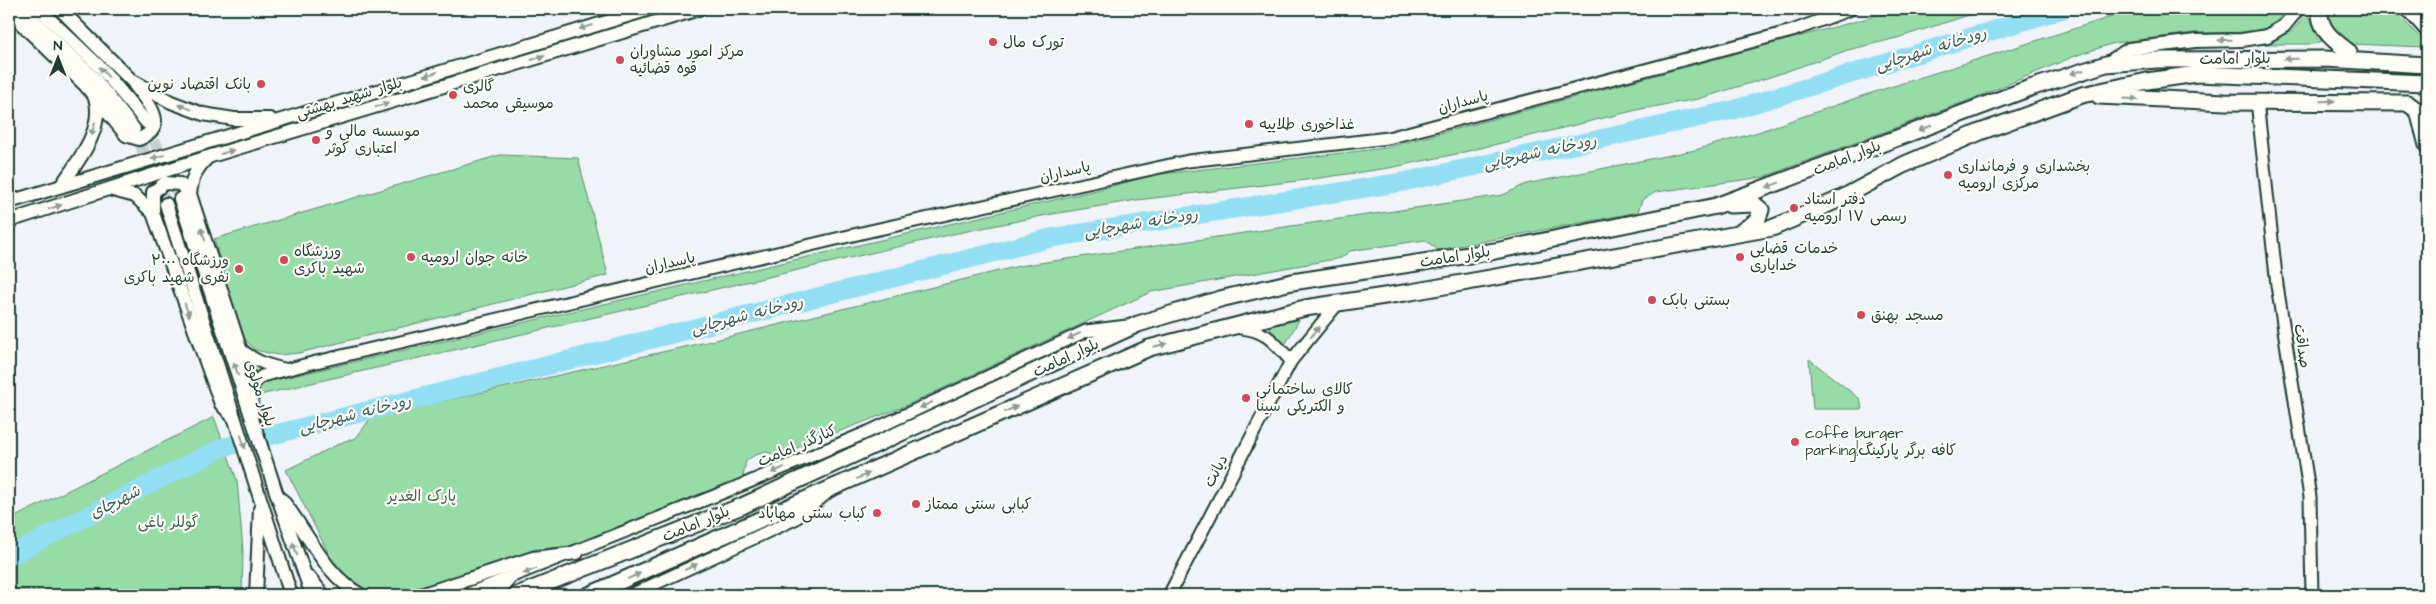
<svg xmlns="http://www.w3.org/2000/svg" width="2436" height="604" font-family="'Architects Daughter','Playpen Sans Arabic',sans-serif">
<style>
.green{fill:#97dba7;stroke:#5b8c6e}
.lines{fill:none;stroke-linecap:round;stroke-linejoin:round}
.river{stroke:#92def2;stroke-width:19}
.primary-tunnel{stroke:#c6cfd1;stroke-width:12;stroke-dasharray:12 6;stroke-linecap:butt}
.secondary-casing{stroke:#1f3d34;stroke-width:15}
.primary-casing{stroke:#1f3d34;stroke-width:16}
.highway-casing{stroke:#1f3d34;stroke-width:19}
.secondary{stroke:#fdfcf7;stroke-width:11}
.primary{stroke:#fdfcf7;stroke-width:12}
.highway{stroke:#fdfcf7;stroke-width:15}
.oneway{fill:#8e9c96}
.poi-dot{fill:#d1495b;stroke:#fdfcf7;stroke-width:2}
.labels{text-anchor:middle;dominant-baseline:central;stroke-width:4.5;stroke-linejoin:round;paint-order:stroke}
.poi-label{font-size:15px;fill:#1f3d34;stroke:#fdfcf7;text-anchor:start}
.street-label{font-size:15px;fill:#1f3d34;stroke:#fdfcf7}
.park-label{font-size:15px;fill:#3d6451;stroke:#fdfcf7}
.water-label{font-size:16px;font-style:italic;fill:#365d5a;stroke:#fdfcf7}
</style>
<rect width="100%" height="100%" fill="#f0f3f8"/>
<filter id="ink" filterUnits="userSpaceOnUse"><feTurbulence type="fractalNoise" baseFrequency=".02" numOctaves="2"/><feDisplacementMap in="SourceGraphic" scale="10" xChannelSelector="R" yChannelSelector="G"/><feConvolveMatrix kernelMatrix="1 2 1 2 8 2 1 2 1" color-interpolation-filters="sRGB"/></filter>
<g filter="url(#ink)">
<g class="green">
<path d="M 1880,9 L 1988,9 L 1897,38 L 1848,50 L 1770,77 L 1698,99 L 1641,109 L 1456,154 L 1389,168 L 1306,180 L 1137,200 L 1047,215 L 953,234 L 260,395 L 258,384 L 1101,189 L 1153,175 L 1385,148 L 1868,18 L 1878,14 Z"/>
<path d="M 2136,9 L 2287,9 L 2273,25 L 2257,32 L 2194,33 L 2114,43 L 2075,56 L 1980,96 L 1764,177 L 1656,192 L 1642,200 L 1638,212 L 1438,250 L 1425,240 L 1350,251 L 1341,258 L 1151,292 L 905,406 L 776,456 L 767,452 L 755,455 L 746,461 L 743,477 L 632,526 L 575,546 L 536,549 L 399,595 C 368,595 352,587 333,562 L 286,470 L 345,441 L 356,438 L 370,419 L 381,415 L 711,341 L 1019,266 L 1503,195 L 1526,184 L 1695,150 L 1758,132 L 1862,96 Z"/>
<path d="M 2325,9 L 2393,9 L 2427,45 L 2427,47 L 2350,44 L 2327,26 Z"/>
<path d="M 2307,14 L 2322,41 L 2314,44 L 2259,44 L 2291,32 Z"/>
<path d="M 500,155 L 578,158 L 608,275 L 299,353 L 278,355 L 255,350 L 241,335 L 214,239 Z"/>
<path d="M 1299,320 L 1285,345 L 1268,326 Z"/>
<path d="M 1809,359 L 1860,399 L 1862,409 L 1813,409 Z"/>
<path d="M 214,417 L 237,480 L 243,550 L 242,595 L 9,595 L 9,520 Z"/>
</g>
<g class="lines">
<path class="river" d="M 9,556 L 221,448 L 1051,238 L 1403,182 L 1733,110 L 2063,9"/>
<g class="primary-tunnel">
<path d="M 147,124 L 180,199"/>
<path d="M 134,129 L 166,204"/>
</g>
<g class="secondary-casing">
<g id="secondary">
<path d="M 2257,101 L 2277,285 L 2310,497 L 2312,595"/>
<path d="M 1240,328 C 1266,330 1274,342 1291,361"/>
<path d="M 239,348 C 253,360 265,365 284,369"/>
<path d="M 252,385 L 262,376 L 312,363 L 870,231 L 1188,161 L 1388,138 L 1792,31 L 1851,9"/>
<path d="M 465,595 L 747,483 L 868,432 L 1086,331 L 1127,326"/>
<path d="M 498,595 L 509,579"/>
<path d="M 631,595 L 795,519 L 826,494"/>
<path d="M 1169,595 L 1291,361 L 1339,302"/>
</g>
</g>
<g class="primary-casing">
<g id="primary">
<path d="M 22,9 L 93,77 L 134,129"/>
<path d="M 39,9 L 102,69 L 147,123"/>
<path d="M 60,9 L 131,80 L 171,102 L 203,114 L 234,119 L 270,119"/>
<path d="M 2407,9 L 2427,31"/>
<path d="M 9,12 L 85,85 C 88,89 93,93 95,98 C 105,129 77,162 61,186"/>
<path d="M 2106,64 L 2129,49 L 2196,41 L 2242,40 L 2267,36 L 2284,26 L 2298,9"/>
<path d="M 95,97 L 126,135 L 139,139 C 171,126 147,102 134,84"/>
<path d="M 207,158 C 195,170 192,178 190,194 L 252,385 L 251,408"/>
<path d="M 109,189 L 135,196 L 153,213 L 221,404 L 234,418"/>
<path d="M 180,199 L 276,492 L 312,595"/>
<path d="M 9,202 L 650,9"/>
<path d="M 166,204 L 291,595"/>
<path d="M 153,213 L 153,192 L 165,183 L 180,184 L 190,194"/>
<path d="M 9,221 L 208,157 L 699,9"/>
<path d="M 282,500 C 307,531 325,576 361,595"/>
<path d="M 309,577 L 323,595"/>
<path d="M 256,595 L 260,509"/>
<path d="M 420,595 L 533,558 L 577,553"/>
</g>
</g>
<g class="highway-casing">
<g id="highway">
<path d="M 2320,9 C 2318,30 2335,41 2349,52"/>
<path d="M 2099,96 L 2225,102 L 2407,103 L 2418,111 L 2427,145"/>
<path d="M 1730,205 L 1754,204 L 1761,210 L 1757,221 L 1742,231"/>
<path d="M 517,595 L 742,506 L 1138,324 L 1220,299 L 1292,282 L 1495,251 L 1716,206 L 2030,88 L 2106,64 L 2157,60 L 2325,59 L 2427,65"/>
<path d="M 589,595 L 1149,348 L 1305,308 L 1411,292 L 1772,228 L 1840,199 L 1903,165 L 1980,132 L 2082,95 L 2147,81 L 2197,74 L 2427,83"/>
</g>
</g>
<use href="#secondary" class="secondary"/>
<use href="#primary" class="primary"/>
<use href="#highway" class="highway"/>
</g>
<defs><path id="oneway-solid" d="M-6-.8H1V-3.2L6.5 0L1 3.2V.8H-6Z" transform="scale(1.25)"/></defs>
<g class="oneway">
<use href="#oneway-solid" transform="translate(586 27) rotate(164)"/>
<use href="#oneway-solid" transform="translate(2225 40) rotate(178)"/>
<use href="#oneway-solid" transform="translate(538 58) rotate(-17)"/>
<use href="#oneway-solid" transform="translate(2291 59) rotate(179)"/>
<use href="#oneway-solid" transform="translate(104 72) rotate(-132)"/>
<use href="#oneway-solid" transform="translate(2077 72) rotate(164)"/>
<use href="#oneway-solid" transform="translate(431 74) rotate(163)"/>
<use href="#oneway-solid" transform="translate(2131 99) rotate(3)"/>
<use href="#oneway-solid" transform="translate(2328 101) rotate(-1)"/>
<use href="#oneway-solid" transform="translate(382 105) rotate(-17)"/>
<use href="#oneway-solid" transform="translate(185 107) rotate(-160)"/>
<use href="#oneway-solid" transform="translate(1925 128) rotate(159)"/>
<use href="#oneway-solid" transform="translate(93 129) rotate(107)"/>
<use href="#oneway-solid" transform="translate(227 152) rotate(-17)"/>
<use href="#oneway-solid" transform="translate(158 157) rotate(163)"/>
<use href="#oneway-solid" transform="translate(1773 185) rotate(160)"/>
<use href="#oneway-solid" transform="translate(55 207) rotate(-18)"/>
<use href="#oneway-solid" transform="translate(203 234) rotate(-108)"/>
<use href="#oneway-solid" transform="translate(187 310) rotate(70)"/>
<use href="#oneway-solid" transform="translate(1315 332) rotate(-51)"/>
<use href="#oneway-solid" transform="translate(1074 336) rotate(155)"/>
<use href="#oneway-solid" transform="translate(1160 345) rotate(-15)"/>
<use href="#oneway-solid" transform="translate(236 369) rotate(-108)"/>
<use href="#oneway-solid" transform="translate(926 405) rotate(155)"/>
<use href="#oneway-solid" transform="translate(1011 409) rotate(-24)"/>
<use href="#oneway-solid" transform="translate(243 442) rotate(73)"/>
<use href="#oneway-solid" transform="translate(778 470) rotate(156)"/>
<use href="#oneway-solid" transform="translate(863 476) rotate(-24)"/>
<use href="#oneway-solid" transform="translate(295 549) rotate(-109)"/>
<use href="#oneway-solid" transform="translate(691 567) rotate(-25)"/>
<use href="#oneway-solid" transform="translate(530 571) rotate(159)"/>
<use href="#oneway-solid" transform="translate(634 576) rotate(-24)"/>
</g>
</g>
<g class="poi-dot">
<circle cx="993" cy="42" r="5"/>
<circle cx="620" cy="60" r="5"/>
<circle cx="261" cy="84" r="5"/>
<circle cx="453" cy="95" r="5"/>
<circle cx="1249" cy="124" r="5"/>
<circle cx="316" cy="140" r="5"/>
<circle cx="1948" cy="175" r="5"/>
<circle cx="1794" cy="208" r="5"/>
<circle cx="411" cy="257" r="5"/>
<circle cx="1740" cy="257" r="5"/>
<circle cx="284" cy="260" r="5"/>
<circle cx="239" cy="269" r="5"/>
<circle cx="1652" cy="300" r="5"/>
<circle cx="1861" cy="315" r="5"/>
<circle cx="1246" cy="398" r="5"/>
<circle cx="1795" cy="442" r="5"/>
<circle cx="916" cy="504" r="5"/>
<circle cx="877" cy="513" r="5"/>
</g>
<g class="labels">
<g class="poi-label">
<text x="1003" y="42">تورک مال</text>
<text x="630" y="51">مرکز امور مشاوران<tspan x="630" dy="17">قوه قضائیه</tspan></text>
<text x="251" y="84" text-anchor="end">بانک اقتصاد نوین</text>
<text x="463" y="86">گالری<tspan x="463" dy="17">موسیقی محمد</tspan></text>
<text x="1259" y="124">غذاخوری طلاییه</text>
<text x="326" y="131">موسسه مالی و<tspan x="326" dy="17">اعتباری کوثر</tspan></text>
<text x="1958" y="166">بخشداری و فرمانداری<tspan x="1958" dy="17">مرکزی ارومیه</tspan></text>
<text x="1804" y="199">دفتر اسناد<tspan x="1804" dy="17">رسمی ۱۷ ارومیه</tspan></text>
<text x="1750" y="248">خدمات قضایی<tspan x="1750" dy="17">خدایاری</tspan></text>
<text x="294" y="251">ورزشگاه<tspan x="294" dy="17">شهید باکری</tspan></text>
<text x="421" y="257">خانه جوان ارومیه</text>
<text x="229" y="260" text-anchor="end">ورزشگاه ۲۰۰۰<tspan x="229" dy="17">نفری شهید باکری</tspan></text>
<text x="1662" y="300">بستنی بابک</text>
<text x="1871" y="315">مسجد بهنق</text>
<text x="1256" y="389">کالای ساختمانی<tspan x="1256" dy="17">و الکتریکی سینا</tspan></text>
<text x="1805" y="433">coffe burger<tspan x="1805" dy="17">parking|کافه برگر پارکینگ</tspan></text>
<text x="926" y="504">کبابی سنتی ممتاز</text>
<text x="867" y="513" text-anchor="end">کباب سنتی مهاباد</text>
</g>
<g class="street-label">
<text transform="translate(2235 59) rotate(-1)">بلوار امامت</text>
<text transform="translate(349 98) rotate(-17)">بلوار شهید بهشتی</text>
<text transform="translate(1463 102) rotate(-15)">پاسداران</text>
<text transform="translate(1847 158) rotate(-21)">بلوار امامت</text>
<text transform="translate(1065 172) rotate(-13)">پاسداران</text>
<text transform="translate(1455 257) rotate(-9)">بلوار امامت</text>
<text transform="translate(670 263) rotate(-13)">پاسداران</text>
<text transform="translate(2302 346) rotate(82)">صداقت</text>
<text transform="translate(1066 358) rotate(-25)">بلوار امامت</text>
<text transform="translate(260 393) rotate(72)">بلوار مولوی</text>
<text transform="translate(797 446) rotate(-23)">کنارگذر امامت</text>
<text transform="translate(1216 471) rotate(-62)">دیانت</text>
<text transform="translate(696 524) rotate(-22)">بلوار امامت</text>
</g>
<g class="park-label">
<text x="422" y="496">پارک الغدیر</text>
<text x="168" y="522">گوللر باغی</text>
</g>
<g class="water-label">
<text transform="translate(1931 49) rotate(-17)">رودخانه شهرچایی</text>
<text transform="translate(1540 152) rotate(-12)">رودخانه شهرچایی</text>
<text transform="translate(1141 223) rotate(-9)">رودخانه شهرچایی</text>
<text transform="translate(747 315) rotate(-14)">رودخانه شهرچایی</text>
<text transform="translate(355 414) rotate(-14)">رودخانه شهرچایی</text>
<text transform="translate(115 502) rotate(-27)">شهرچای</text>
</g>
</g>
<rect width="2436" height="604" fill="none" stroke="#fdfcf7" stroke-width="30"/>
<rect x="15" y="15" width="2406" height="574" fill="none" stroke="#1f3d34" stroke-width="2" filter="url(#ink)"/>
<g transform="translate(58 58)" stroke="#fdfcf7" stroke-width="4" paint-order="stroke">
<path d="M0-4L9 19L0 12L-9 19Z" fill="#1f3d34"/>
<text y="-8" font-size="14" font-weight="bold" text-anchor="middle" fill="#1f3d34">N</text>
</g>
</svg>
